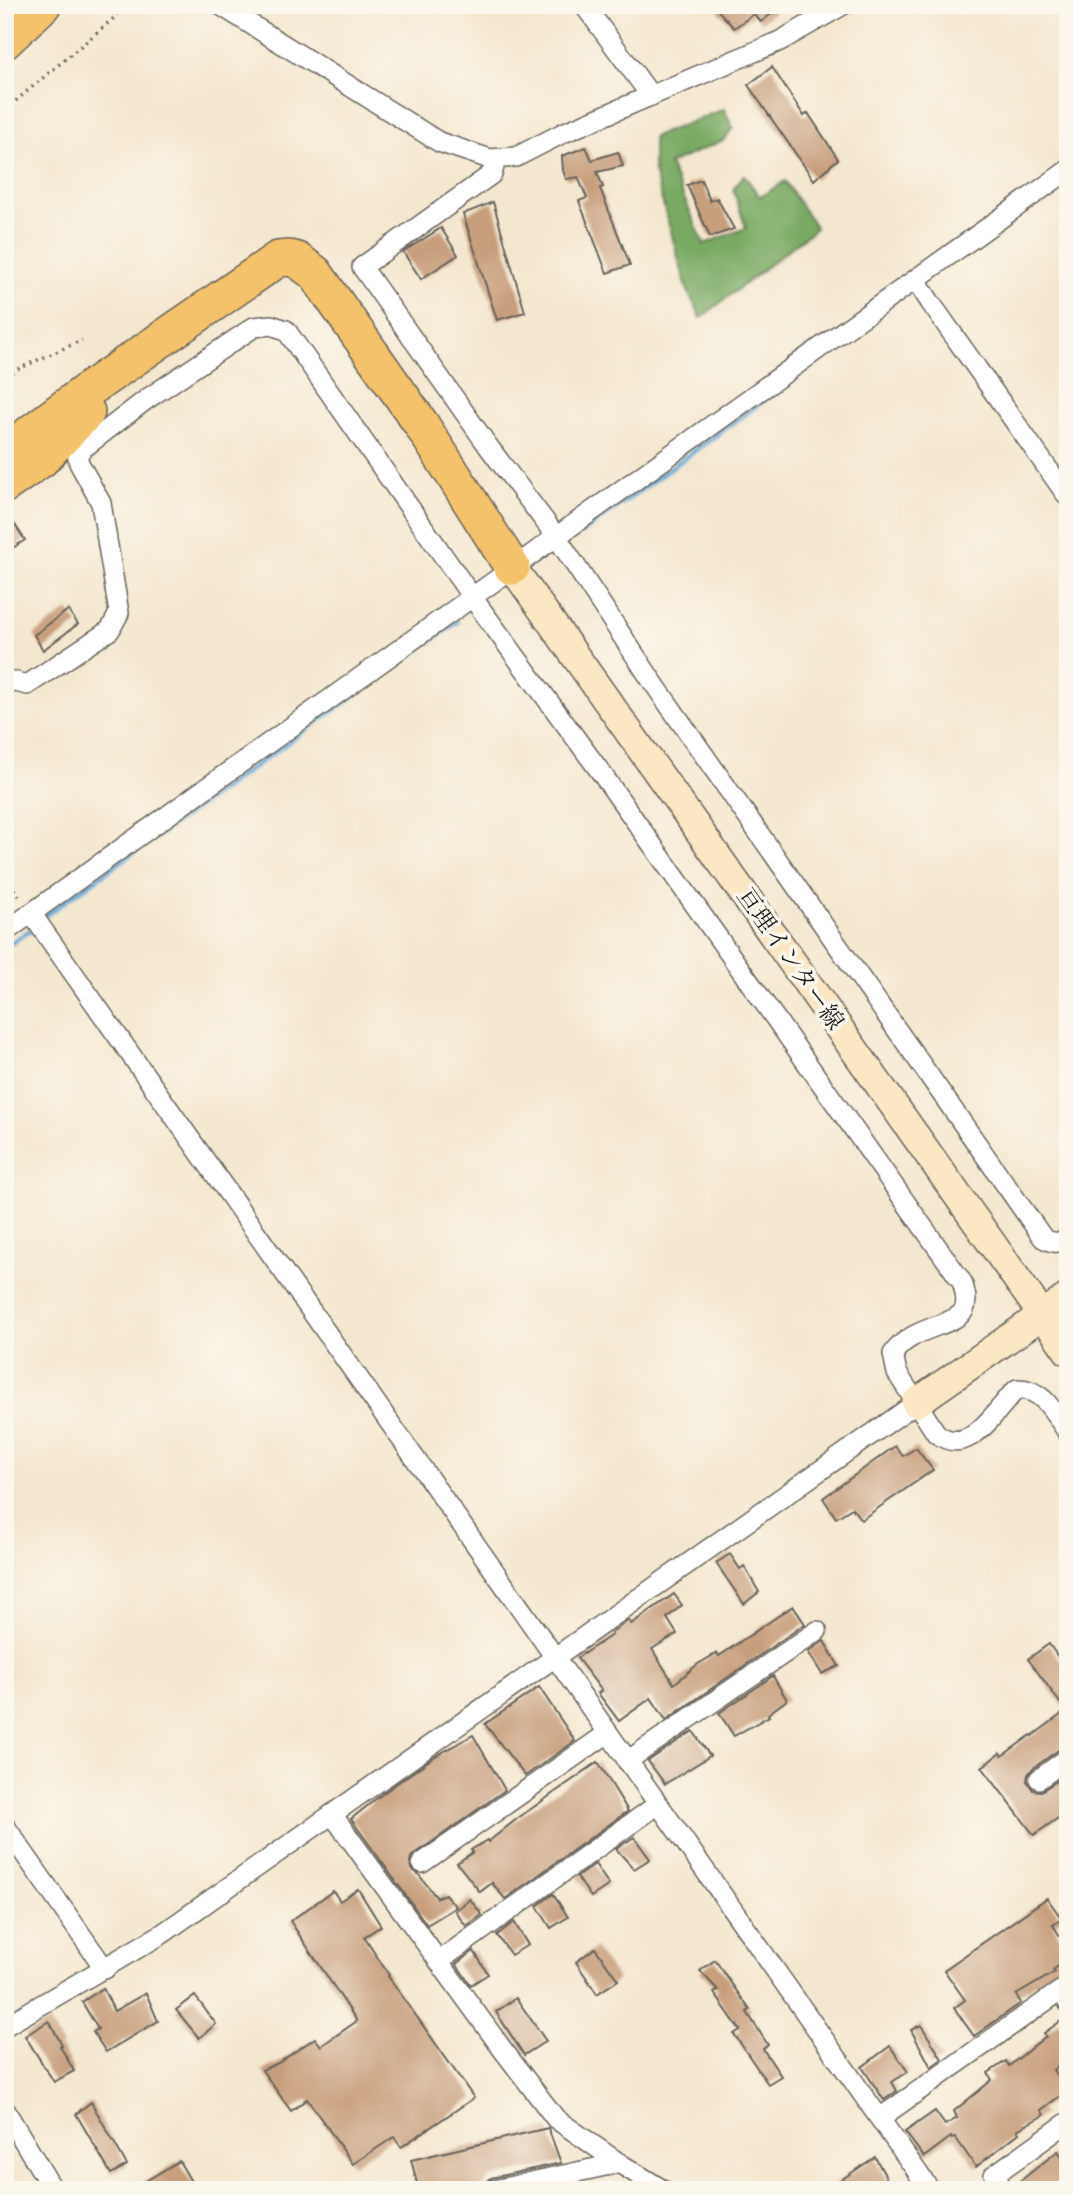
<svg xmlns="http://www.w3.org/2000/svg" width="1073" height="2195" font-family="'IM FELL Double Pica','Noto Serif JP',serif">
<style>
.forest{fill:#79aa64;stroke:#4a6340;stroke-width:2}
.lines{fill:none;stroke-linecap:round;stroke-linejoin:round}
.stream{stroke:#61a7d7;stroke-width:5}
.building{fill:#c89f7d}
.street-casing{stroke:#68635b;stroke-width:22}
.secondary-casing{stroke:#68635b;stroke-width:31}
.highway-casing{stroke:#68635b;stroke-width:38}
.path{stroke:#68635b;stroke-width:3.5;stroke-dasharray:2 5;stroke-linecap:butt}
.street{stroke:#fff;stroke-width:19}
.secondary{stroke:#fbe7c3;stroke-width:28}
.highway{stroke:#f4c26a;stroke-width:35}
.labels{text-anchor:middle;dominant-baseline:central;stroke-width:7;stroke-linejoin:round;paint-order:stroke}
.street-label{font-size:24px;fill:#1c1c1c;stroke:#fbf7ec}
</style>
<rect width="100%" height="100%" fill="#fbf7ec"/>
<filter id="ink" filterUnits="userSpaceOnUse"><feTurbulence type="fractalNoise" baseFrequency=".0143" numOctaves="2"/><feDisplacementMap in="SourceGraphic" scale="14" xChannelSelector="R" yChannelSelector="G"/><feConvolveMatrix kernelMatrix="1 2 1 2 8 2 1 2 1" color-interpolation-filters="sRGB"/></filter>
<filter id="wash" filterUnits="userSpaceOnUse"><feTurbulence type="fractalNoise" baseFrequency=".00686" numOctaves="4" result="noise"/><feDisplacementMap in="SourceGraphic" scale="28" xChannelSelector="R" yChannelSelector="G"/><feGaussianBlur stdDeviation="1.57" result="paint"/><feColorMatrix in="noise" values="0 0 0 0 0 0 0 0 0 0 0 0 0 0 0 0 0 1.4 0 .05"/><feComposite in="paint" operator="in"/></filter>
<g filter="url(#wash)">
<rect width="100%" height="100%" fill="#f4e7cf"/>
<path class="forest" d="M 724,109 L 733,128 L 724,140 L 669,164 L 704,244 L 746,228 L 733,189 L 744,175 L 760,197 L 785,181 L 816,228 L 701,318 L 687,289 L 653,168 L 653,137 Z"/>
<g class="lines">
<g class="stream">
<path d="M 584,531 L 876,319"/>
<path d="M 44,916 L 457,622"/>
<path d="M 5,947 L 29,931"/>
<path d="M 38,2017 L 49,2011"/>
</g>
</g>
<g id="blocks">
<g class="building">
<path d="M 713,5 L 783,5 L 761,22 L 754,14 L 734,28 Z"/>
<path d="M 772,67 L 804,116 L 808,113 L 838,159 L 814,180 L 748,85 Z"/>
<path d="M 586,147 L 592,160 L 618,152 L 623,166 L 597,172 L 603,187 L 600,188 L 630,265 L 607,273 L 579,201 L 587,198 L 578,177 L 566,179 L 563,170 L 562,156 Z"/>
<path d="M 701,180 L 710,201 L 717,198 L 734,229 L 710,237 L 687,185 Z"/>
<path d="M 493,202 L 525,312 L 497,320 L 463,214 Z"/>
<path d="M 441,228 L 458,255 L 421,279 L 403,252 Z"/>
<path d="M 5,510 L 25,540 L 5,553 Z"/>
<path d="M 68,610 L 78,624 L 43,650 L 34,635 Z"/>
<path d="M 895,1446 L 903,1456 L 916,1448 L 933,1470 L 861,1520 L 852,1508 L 836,1518 L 823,1498 Z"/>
<path d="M 730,1554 L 740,1569 L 744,1566 L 759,1592 L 744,1604 L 716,1563 Z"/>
<path d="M 674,1594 L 682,1605 L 667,1618 L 677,1634 L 652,1649 L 674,1684 L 698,1664 L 717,1653 L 719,1656 L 793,1606 L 805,1624 L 666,1720 L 651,1698 L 619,1721 L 598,1693 L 602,1691 L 577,1658 L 612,1635 L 611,1633 L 629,1620 L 631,1624 Z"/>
<path d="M 824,1641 L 839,1666 L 822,1674 L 808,1652 Z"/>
<path d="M 1049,1644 L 1068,1671 L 1068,1743 L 1032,1769 L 1028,1775 L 1027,1781 L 1033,1790 L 1041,1791 L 1065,1776 L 1068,1780 L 1068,1811 L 1034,1835 L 982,1767 L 1000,1753 L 1002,1756 L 1031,1735 L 1032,1736 L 1066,1711 L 1028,1659 Z"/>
<path d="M 773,1676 L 787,1700 L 768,1714 L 769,1716 L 734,1736 L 719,1713 Z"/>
<path d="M 539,1687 L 575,1741 L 525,1776 L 485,1724 Z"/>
<path d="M 693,1731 L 710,1756 L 665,1784 L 648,1761 Z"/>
<path d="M 473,1735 L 505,1790 L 411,1857 L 410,1863 L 412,1869 L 419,1875 L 437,1898 L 445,1894 L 456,1907 L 427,1925 L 351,1819 L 382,1794 L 434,1757 Z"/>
<path d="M 598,1762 L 628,1811 L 505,1899 L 492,1883 L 480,1892 L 457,1863 L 473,1852 L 471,1850 L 487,1840 L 488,1842 L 518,1818 Z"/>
<path d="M 634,1837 L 650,1859 L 634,1869 L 616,1849 Z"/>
<path d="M 595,1864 L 609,1885 L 591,1897 L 577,1877 Z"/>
<path d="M 358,1889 L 381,1926 L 364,1937 L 389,1975 L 388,1976 L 474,2098 L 401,2147 L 394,2137 L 353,2164 L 307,2099 L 291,2111 L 262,2070 L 278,2063 L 315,2038 L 321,2046 L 357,2021 L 290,1921 L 333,1891 L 340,1901 Z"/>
<path d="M 553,1894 L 568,1917 L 551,1928 L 537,1906 Z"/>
<path d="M 1047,1898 L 1062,1919 L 1053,1925 L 1068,1949 L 1068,1959 L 1053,1970 L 1055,1972 L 1016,1995 L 1021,2003 L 974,2036 L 954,2008 L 965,2000 L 944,1970 Z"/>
<path d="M 470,1899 L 482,1915 L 466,1926 L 455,1911 Z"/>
<path d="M 514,1922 L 528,1945 L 511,1955 L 497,1935 Z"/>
<path d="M 595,1948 L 618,1980 L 597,1994 L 576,1962 Z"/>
<path d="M 474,1951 L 488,1974 L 471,1985 L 456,1964 Z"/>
<path d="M 715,1960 L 750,2010 L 747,2012 L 768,2045 L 763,2049 L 781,2076 L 768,2084 L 734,2034 L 740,2030 L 714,1993 L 718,1990 L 700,1971 Z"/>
<path d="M 103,1988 L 114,2011 L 146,1993 L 158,2021 L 106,2052 L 93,2032 L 98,2029 L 82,2002 Z"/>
<path d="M 195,1996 L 216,2024 L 199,2038 L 176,2010 Z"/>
<path d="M 516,1998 L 546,2041 L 524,2055 L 496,2012 Z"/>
<path d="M 49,2021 L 62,2045 L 60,2046 L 74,2071 L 54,2082 L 25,2036 Z"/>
<path d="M 1061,2021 L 1068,2029 L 1068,2059 L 1053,2070 L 1068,2090 L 1041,2110 L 1044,2115 L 1017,2130 L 1019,2133 L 976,2167 L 955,2137 L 952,2139 L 951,2137 L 924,2157 L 905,2132 L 935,2111 L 945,2125 L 957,2118 L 954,2111 L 992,2080 L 988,2073 L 1006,2061 L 1009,2066 L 1046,2036 L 1044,2033 Z"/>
<path d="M 921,2025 L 942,2059 L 931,2067 L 911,2030 Z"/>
<path d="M 890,2046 L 908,2072 L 892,2082 L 897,2091 L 884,2100 L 862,2067 Z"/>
<path d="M 91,2102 L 127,2165 L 111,2174 L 76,2114 Z"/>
<path d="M 548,2128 L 561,2163 L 491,2178 L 483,2186 L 466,2190 L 419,2190 L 411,2160 Z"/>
<path d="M 1058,2151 L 1068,2166 L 1068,2190 L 1028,2190 L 1020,2181 Z"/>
<path d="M 875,2157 L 893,2190 L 826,2190 Z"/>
<path d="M 179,2161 L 196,2190 L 131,2190 Z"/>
</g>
</g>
</g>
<g filter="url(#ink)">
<use href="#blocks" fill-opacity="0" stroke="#68635b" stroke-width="2"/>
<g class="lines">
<g class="street-casing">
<g id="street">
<path d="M 220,5 L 439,142 L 490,159 L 516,157 L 563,133 L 780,41 L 843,5"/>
<path d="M 584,5 L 651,96"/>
<path d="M 490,159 L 494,167 L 492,174 L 362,267 L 488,446 L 556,536 L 652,681 L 1043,1238 C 1052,1243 1058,1244 1068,1239"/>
<path d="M 916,280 L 930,302 L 1068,497"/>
<path d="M 5,679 L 27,685 L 110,630 L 119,613 L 101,503 L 79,463 L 77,453 L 147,399 L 254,327 L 271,325 L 286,330 L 472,597 L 602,774 L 962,1282 C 965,1291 968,1301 964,1310 C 954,1327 911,1326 893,1354 L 897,1373 L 936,1433 C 970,1460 996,1408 1017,1389 C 1043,1388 1055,1414 1068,1433"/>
<path d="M 31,913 L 930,2190"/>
<path d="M 5,932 L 1068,170"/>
<path d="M 627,1761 L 817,1631"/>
<path d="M 1039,1779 L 1068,1758"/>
<path d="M 332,1814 L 503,2050 L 556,2119 L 619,2163 L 663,2190"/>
<path d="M 5,1826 L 105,1969"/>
<path d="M 422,1863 L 608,1733"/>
<path d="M 439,1961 L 657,1805"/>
<path d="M 5,2026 L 162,1934 L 916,1403"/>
<path d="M 5,2110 L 53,2190"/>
<path d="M 880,2118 L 1060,1991 L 1068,2002"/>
<path d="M 494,2190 L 619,2163"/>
<path d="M 1004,2190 L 994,2175 L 1068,2122"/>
</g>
</g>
<g class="secondary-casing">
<g id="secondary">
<path d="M 512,567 L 1068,1351"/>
<path d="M 916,1403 L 1068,1297"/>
</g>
</g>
<g class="highway-casing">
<g id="highway">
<path d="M 5,41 L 43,5"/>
<path d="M 5,452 L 85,392 L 278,259 L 289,258 L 297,260 L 315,273 L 421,424 L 512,567"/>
<path d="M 5,485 L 41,460 L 87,412"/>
</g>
</g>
<g class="path">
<path d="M 5,110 L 114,18 L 123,5"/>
<path d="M 5,375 L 82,340"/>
<path d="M 5,878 L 22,900"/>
</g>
<use href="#street" class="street"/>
<use href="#secondary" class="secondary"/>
<use href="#highway" class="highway"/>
</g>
</g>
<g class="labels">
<g class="street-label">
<text transform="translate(790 959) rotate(55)">亘理インター線</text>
</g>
</g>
<rect width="1073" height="2195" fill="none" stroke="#fbf7ec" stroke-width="28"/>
</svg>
